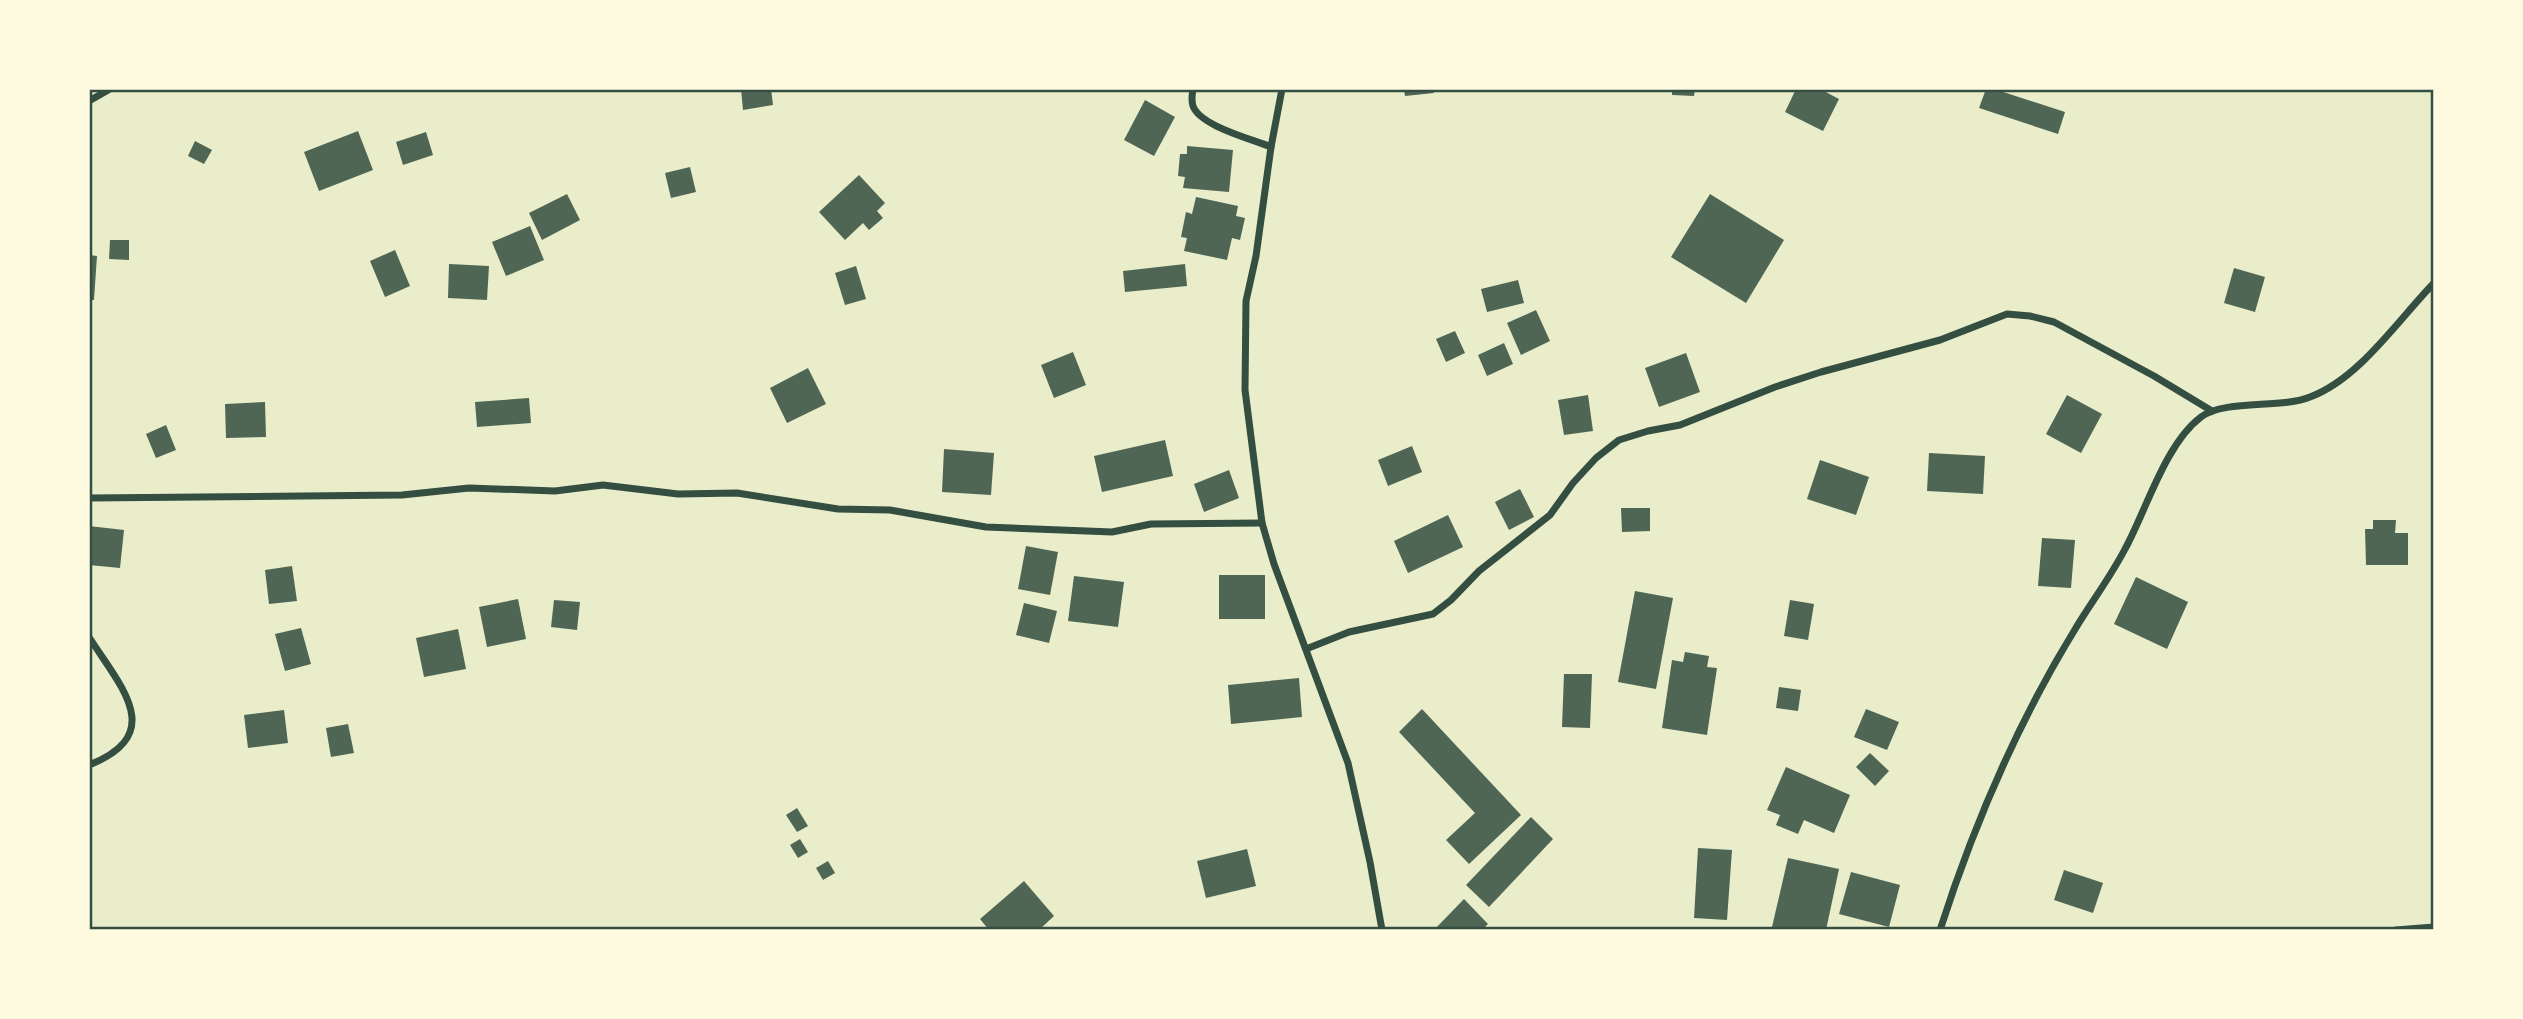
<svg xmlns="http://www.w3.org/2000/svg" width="2523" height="1019" font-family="Spectral,serif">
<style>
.building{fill:#4f6655}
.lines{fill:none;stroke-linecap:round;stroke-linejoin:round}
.minor{stroke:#344e41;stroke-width:7}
.neatline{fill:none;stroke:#344e41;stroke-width:2.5}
</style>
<rect width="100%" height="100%" fill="#e9edc9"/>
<g class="building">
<path d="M 741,89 L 771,89 L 773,105 L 743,110 Z"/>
<path d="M 1404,89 L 1433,89 L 1434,93 L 1405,96 Z"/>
<path d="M 1672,89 L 1695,89 L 1694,96 L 1672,95 Z"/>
<path d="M 1796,89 L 1820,89 L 1839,99 L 1823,131 L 1785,112 Z"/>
<path d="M 1986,89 L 1994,89 L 2065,112 L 2058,134 L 1979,108 Z"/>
<path d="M 1145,100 L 1175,117 L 1154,156 L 1124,140 Z"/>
<path d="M 358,131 L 373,170 L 319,191 L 304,152 Z"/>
<path d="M 426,132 L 433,155 L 403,165 L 396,142 Z"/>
<path d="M 195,141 L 212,150 L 204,164 L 188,156 Z"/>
<path d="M 1187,146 L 1233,150 L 1229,192 L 1183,188 L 1185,177 L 1178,176 L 1180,154 L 1187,154 Z"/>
<path d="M 690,167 L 696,192 L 671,198 L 665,173 Z"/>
<path d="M 859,175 L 885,203 L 877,211 L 883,218 L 869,230 L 863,223 L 845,240 L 819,212 Z"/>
<path d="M 567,194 L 580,220 L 542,240 L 529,213 Z"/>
<path d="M 1710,194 L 1784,240 L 1746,303 L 1671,257 Z"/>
<path d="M 1196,197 L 1238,206 L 1236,216 L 1245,218 L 1240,240 L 1232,238 L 1227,260 L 1184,251 L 1187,238 L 1181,237 L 1186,212 L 1192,214 Z"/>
<path d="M 530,226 L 544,260 L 506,276 L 492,242 Z"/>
<path d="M 110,240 L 129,240 L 129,260 L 109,259 Z"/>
<path d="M 395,250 L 410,286 L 385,297 L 370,261 Z"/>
<path d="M 89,255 L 97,256 L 94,300 L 89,300 Z"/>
<path d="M 449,264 L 489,266 L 487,300 L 448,298 Z"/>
<path d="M 1185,264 L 1187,286 L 1125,292 L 1123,271 Z"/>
<path d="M 856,266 L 866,299 L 845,305 L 835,273 Z"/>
<path d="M 2234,268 L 2265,277 L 2255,312 L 2224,303 Z"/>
<path d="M 1518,280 L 1524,303 L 1487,312 L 1481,289 Z"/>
<path d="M 1536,310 L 1550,341 L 1521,355 L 1507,323 Z"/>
<path d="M 1455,331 L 1465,353 L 1446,362 L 1436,339 Z"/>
<path d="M 1504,343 L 1513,364 L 1487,376 L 1478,355 Z"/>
<path d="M 1073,352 L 1086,385 L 1054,398 L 1041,365 Z"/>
<path d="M 1686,353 L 1700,392 L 1659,407 L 1645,368 Z"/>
<path d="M 808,368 L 826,404 L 787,423 L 770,388 Z"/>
<path d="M 1588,395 L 1593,431 L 1564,435 L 1558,400 Z"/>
<path d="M 2067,395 L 2102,414 L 2081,453 L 2046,434 Z"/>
<path d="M 529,398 L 531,423 L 477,427 L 475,402 Z"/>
<path d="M 265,402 L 266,437 L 226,438 L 225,404 Z"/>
<path d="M 166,425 L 176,450 L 156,458 L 146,434 Z"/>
<path d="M 1165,440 L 1173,476 L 1102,492 L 1094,456 Z"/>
<path d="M 1412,446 L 1422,472 L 1388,486 L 1378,460 Z"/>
<path d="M 944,449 L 994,453 L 991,495 L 942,492 Z"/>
<path d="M 1929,453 L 1985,456 L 1983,494 L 1927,491 Z"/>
<path d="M 1820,460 L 1869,477 L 1856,515 L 1807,499 Z"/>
<path d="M 1229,470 L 1239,498 L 1204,512 L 1194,484 Z"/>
<path d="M 1520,489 L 1534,517 L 1509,530 L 1495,502 Z"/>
<path d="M 1621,508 L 1650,508 L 1650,531 L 1622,532 Z"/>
<path d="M 1448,515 L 1463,547 L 1408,573 L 1394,541 Z"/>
<path d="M 2373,520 L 2396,520 L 2395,533 L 2408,533 L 2408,565 L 2366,565 L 2365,529 L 2373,529 Z"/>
<path d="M 89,526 L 124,530 L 120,568 L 89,565 Z"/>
<path d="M 2042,538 L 2075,540 L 2071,588 L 2038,586 Z"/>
<path d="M 1026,546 L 1058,552 L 1050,595 L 1018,589 Z"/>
<path d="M 292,566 L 297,601 L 269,604 L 265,570 Z"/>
<rect x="1219" y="575" width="46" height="44"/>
<path d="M 1074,576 L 1124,582 L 1118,627 L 1068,621 Z"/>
<path d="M 2136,577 L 2188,602 L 2167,649 L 2114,624 Z"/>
<path d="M 1635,591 L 1673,598 L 1656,689 L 1618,682 Z"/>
<path d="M 518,599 L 526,639 L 487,647 L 479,607 Z"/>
<path d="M 554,600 L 580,602 L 577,630 L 551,627 Z"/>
<path d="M 1790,600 L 1814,604 L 1808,640 L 1784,636 Z"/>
<path d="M 1024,603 L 1057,611 L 1049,643 L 1016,635 Z"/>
<path d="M 301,628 L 311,664 L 285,671 L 275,634 Z"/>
<path d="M 458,629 L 466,669 L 424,677 L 416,638 Z"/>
<path d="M 1685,652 L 1709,656 L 1707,667 L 1717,668 L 1707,735 L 1662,728 L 1672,660 L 1683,662 Z"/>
<path d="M 1564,674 L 1592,674 L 1590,728 L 1562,727 Z"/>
<path d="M 1299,678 L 1302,717 L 1231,724 L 1228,685 Z"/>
<path d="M 1779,687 L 1801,690 L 1798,711 L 1776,708 Z"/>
<path d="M 1422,709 L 1521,815 L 1469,864 L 1446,840 L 1475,813 L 1399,732 Z"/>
<path d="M 1866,709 L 1899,722 L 1887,750 L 1854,737 Z"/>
<path d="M 284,710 L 288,743 L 248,748 L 244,715 Z"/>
<path d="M 348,724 L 354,753 L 331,757 L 326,728 Z"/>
<path d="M 1870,753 L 1889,771 L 1875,786 L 1856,767 Z"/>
<path d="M 1786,767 L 1850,795 L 1834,833 L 1804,820 L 1798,834 L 1776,825 L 1780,815 L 1767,810 Z"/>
<path d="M 797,808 L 808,826 L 797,832 L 786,815 Z"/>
<path d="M 1531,817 L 1553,839 L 1489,907 L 1466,885 Z"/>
<path d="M 800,839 L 808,852 L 798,858 L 790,845 Z"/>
<path d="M 1698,848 L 1732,850 L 1727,920 L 1694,918 Z"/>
<path d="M 1247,849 L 1256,886 L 1206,898 L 1197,861 Z"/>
<path d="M 1788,858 L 1839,869 L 1826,930 L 1787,930 L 1772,927 Z"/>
<path d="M 828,861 L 835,873 L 823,880 L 816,868 Z"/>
<path d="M 2064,870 L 2103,883 L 2093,913 L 2054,900 Z"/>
<path d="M 1851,872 L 1900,885 L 1889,927 L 1839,914 Z"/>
<path d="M 1024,881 L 1054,916 L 1039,930 L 989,930 L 980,919 Z"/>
<path d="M 1464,899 L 1488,924 L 1482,930 L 1434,930 Z"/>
</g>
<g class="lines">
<g class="minor">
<path d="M 1193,89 C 1192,95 1191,100 1193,106 C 1200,126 1252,139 1271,147"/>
<path d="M 1282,89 L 1271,147 L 1256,256 L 1246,301 L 1245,390 L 1262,523 L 1274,564 L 1348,763 L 1370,862 L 1382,930"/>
<path d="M 89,101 L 110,89"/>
<path d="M 89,498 L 402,495 L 469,488 L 555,491 L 603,485 L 678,494 L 737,493 L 838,509 L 890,510 L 986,527 L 1112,532 L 1151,524 L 1262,523"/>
<path d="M 89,637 C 120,686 168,734 89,765"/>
<path d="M 1306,649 L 1349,632 L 1433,614 L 1451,600 L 1479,571 L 1550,515 L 1573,483 L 1596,458 L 1619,440 L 1648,431 L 1680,425 L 1775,387 L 1821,372 L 1940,340 L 2007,314 L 2030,316 L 2054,322 L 2154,376 L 2212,411"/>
<path d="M 1940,930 C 1974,824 2019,720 2077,626 C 2093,600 2111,576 2125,549 C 2146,511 2165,444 2201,417 C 2225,399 2281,409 2310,397 C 2359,379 2398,320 2434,283"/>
<path d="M 2396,930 L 2434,927"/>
</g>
</g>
<rect width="2523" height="1019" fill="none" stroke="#fefae0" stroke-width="182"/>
<rect x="91" y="91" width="2341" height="837" class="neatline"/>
</svg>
